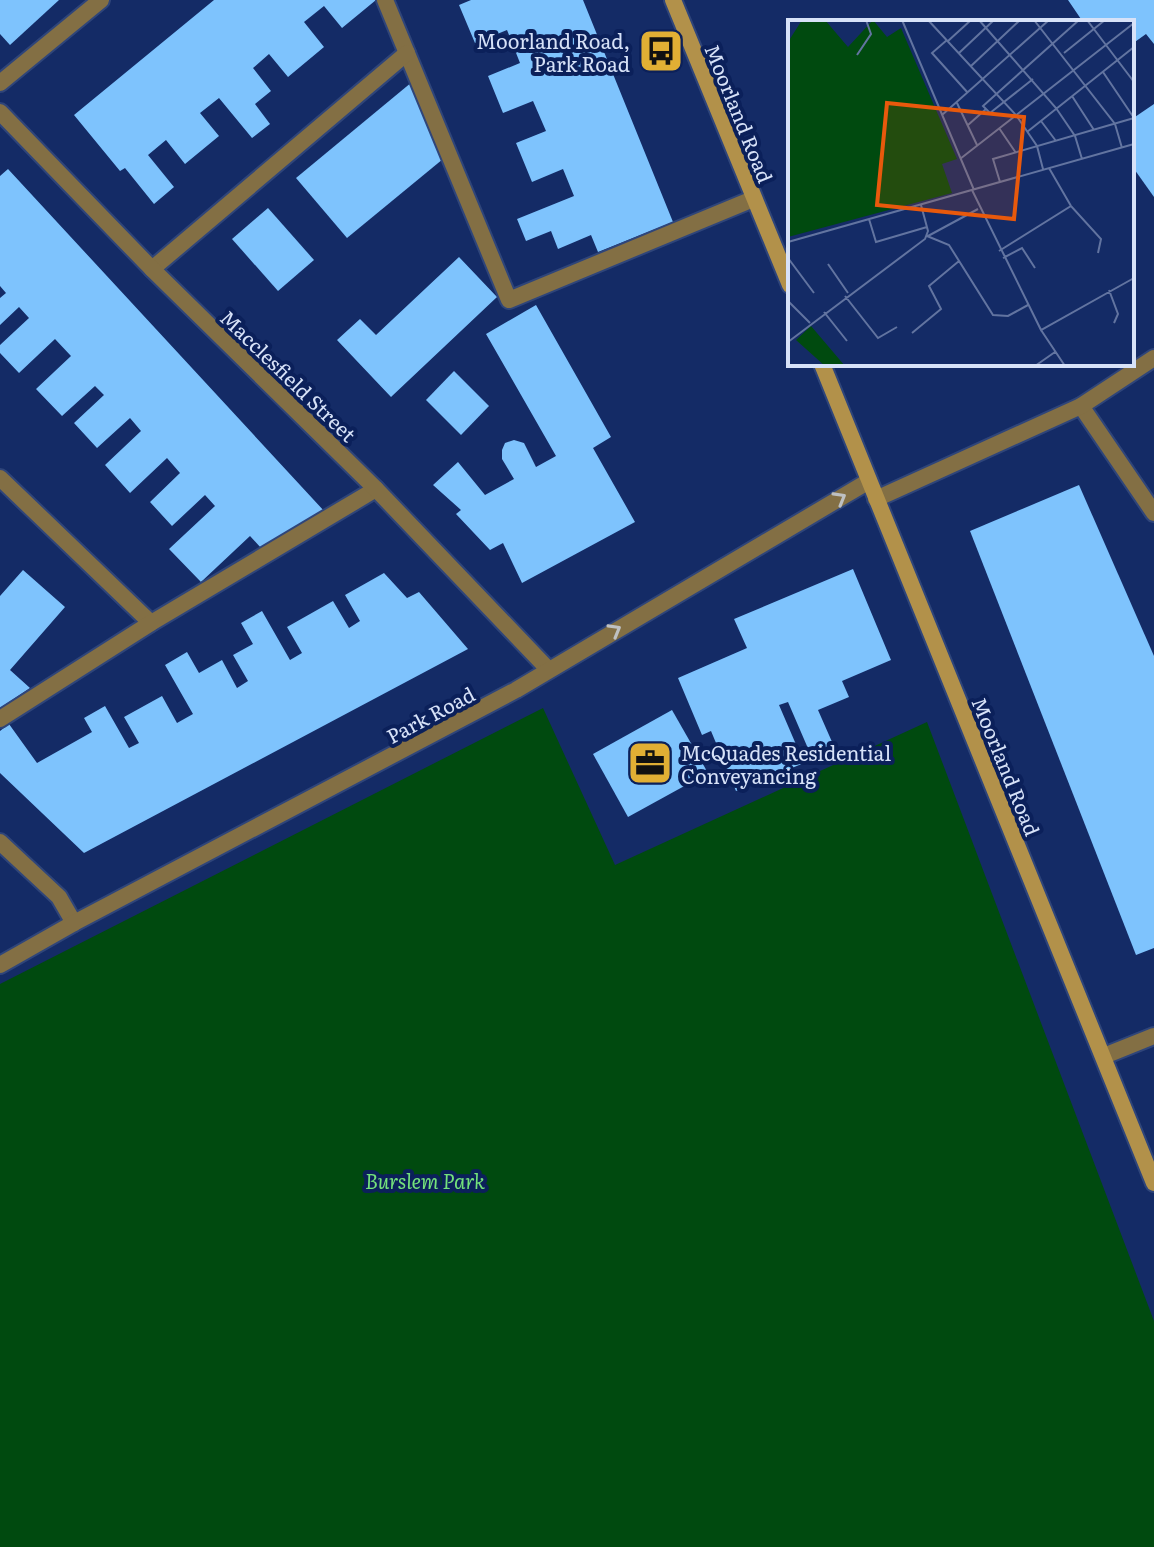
<svg xmlns="http://www.w3.org/2000/svg" width="1154" height="1547" font-family="Literata,serif">
<style>
.green{fill:#004a0f}
.building{fill:#7ec3fd}
.lines{fill:none;stroke-linecap:round;stroke-linejoin:round}
.lane-casing{stroke:#2f457a;stroke-width:20}
.street-casing{stroke:#2f457a;stroke-width:20}
.secondary-casing{stroke:#2f457a;stroke-width:20}
.lane{stroke:#836f44;stroke-width:16}
.street{stroke:#836f44;stroke-width:16}
.secondary{stroke:#b2914a;stroke-width:16}
.oneway{stroke:#bec0c2}
.labels{text-anchor:middle;dominant-baseline:central;stroke-width:8;stroke-linejoin:round;paint-order:stroke}
.poi-label{font-size:20px;fill:#d7e2f8;stroke:#0b205a;text-anchor:end}
.street-label{font-size:20px;fill:#d7e2f8;stroke:#0b205a}
.park-label{font-size:20px;font-style:italic;fill:#74e27b;stroke:#0b205a}
.inset-road{fill:none;stroke:#6274a0;stroke-width:2}
.view{fill:#e8590c;fill-opacity:0.15;stroke:#e8590c;stroke-width:4}
.inset-edge{fill:none;stroke:#d7e2f8;stroke-width:4}
</style>
<rect width="100%" height="100%" fill="#142b66"/>
<path class="green" d="M 543,708 L 615,865 L 927,722 L 1154,1321 L 1154,1547 L 0,1547 L 0,984 Z"/>
<g class="building">
<path d="M 0,0 L 59,0 L 10,45 L 0,34 Z"/>
<path d="M 214,0 L 376,0 L 342,28 L 324,6 L 304,22 L 324,47 L 288,77 L 269,54 L 253,68 L 271,91 L 255,104 L 270,124 L 252,138 L 219,98 L 200,113 L 219,136 L 185,164 L 166,140 L 148,155 L 174,187 L 154,204 L 125,168 L 120,171 L 74,115 Z"/>
<path d="M 471,0 L 583,0 L 673,222 L 598,252 L 591,235 L 558,249 L 551,231 L 526,241 L 517,219 L 574,196 L 563,169 L 532,182 L 516,143 L 546,131 L 533,101 L 503,113 L 488,76 L 520,63 L 507,30 L 475,43 L 459,5 Z"/>
<path d="M 1068,0 L 1154,0 L 1154,44 L 1146,34 L 1132,44 L 1132,22 L 1083,22 Z"/>
<path d="M 412,82 L 443,159 L 347,238 L 296,178 Z"/>
<path d="M 1154,104 L 1154,197 L 1132,166 L 1132,119 Z"/>
<path d="M 8,169 L 325,512 L 261,548 L 250,536 L 201,582 L 169,549 L 215,506 L 205,495 L 172,526 L 150,502 L 180,473 L 167,458 L 130,493 L 105,465 L 141,431 L 130,418 L 97,448 L 74,423 L 104,395 L 95,386 L 62,416 L 36,389 L 71,356 L 55,339 L 19,373 L 0,353 L 0,345 L 29,318 L 19,307 L 0,325 L 0,298 L 6,293 L 0,286 L 0,176 Z"/>
<path d="M 268,208 L 314,260 L 278,291 L 232,239 Z"/>
<path d="M 459,257 L 497,297 L 391,397 L 337,340 L 360,319 L 376,335 Z"/>
<path d="M 536,305 L 611,437 L 593,448 L 635,522 L 522,583 L 503,543 L 490,550 L 456,514 L 461,510 L 433,485 L 458,462 L 485,495 L 514,479 L 502,459 L 502,450 L 505,443 L 514,440 L 524,443 L 536,467 L 556,456 L 486,334 Z"/>
<path d="M 454,371 L 489,406 L 461,435 L 426,400 Z"/>
<path d="M 1079,485 L 1154,656 L 1154,948 L 1136,955 L 970,531 Z"/>
<path d="M 853,569 L 891,660 L 842,681 L 849,697 L 818,710 L 836,751 L 813,760 L 788,702 L 779,705 L 804,763 L 736,791 L 711,731 L 702,735 L 678,678 L 747,648 L 734,619 Z"/>
<path d="M 23,570 L 65,607 L 10,670 L 30,688 L 0,708 L 0,596 Z"/>
<path d="M 384,573 L 407,598 L 419,592 L 468,649 L 84,853 L 0,773 L 0,731 L 9,724 L 37,763 L 92,732 L 84,718 L 105,706 L 129,748 L 139,743 L 124,717 L 162,696 L 177,723 L 193,714 L 165,665 L 187,652 L 199,673 L 222,660 L 237,688 L 248,681 L 233,655 L 253,644 L 241,623 L 262,611 L 290,660 L 302,653 L 287,627 L 333,601 L 349,628 L 360,621 L 345,595 Z"/>
<path d="M 672,710 L 708,773 L 628,817 L 593,754 Z"/>
</g>
<g class="lines">
<g class="lane-casing">
<g id="lane">
<path d="M 385,0 L 509,300 L 753,199"/>
<path d="M 152,269 L 407,53"/>
<path d="M 1081,406 L 1154,513"/>
<path d="M 0,478 L 151,623"/>
<path d="M 876,499 L 1081,406 L 1154,358"/>
<path d="M 0,719 L 151,623 L 376,489"/>
</g>
</g>
<g class="street-casing">
<g id="street">
<path d="M 0,83 L 101,0"/>
<path d="M 0,112 L 152,269 L 376,489 L 548,669"/>
<path d="M 0,842 L 59,897 L 74,923"/>
<path d="M 0,965 L 74,923 L 516,690 L 869,481"/>
<path d="M 1104,1056 L 1154,1036"/>
</g>
</g>
<g class="secondary-casing">
<g id="secondary">
<path d="M 673,0 L 790,285"/>
<path d="M 822,364 L 1154,1183"/>
</g>
</g>
<use href="#lane" class="lane"/>
<use href="#street" class="street"/>
<use href="#secondary" class="secondary"/>
</g>
<defs><path id="oneway-chevron" d="M-2-3.5L2.5 0L-2 3.5" fill="none" stroke-width="1.6" stroke-linecap="round" stroke-linejoin="round" transform="scale(2)"/></defs>
<g class="oneway">
<use href="#oneway-chevron" transform="translate(840 498) rotate(-30)"/>
<use href="#oneway-chevron" transform="translate(615 630) rotate(-30)"/>
</g>
<defs>
<g id="bus-square" transform="scale(2.3)"><rect x="-9" y="-9" width="18" height="18" rx="4" fill="#e1af34" stroke="#0b205a"/><path d="M-5-6H5V4H4V6H2V4H-2V6H-4V4H-5ZM-3.5-4V0h7V-4ZM-3.5 1.2v1.5H-2V1.2ZM2 1.2v1.5H3.5V1.2Z" fill="#111"/></g>
<g id="office-square" transform="scale(2.3)"><rect x="-9" y="-9" width="18" height="18" rx="4" fill="#e1af34" stroke="#0b205a"/><path d="M-6-3h4V-5.5h4V-3h4V5H-6ZM-1-4.5V-3h2v-1.5ZM-6 0V1H6V0Z" fill="#111"/></g>
</defs>
<g fill-rule="evenodd">
<use href="#bus-square" x="661" y="51"/>
<use href="#office-square" x="650" y="763"/>
</g>
<g class="labels">
<g class="poi-label">
<text x="630" y="40">Moorland Road,<tspan x="630" dy="23">Park Road</tspan></text>
<text x="681" y="752" text-anchor="start">McQuades Residential<tspan x="681" dy="23">Conveyancing</tspan></text>
</g>
<g class="street-label">
<text transform="translate(740 113) rotate(68)">Moorland Road</text>
<text transform="translate(289 375) rotate(44)">Macclesfield Street</text>
<text transform="translate(430 714) rotate(-28)">Park Road</text>
<text transform="translate(1007 766) rotate(68)">Moorland Road</text>
</g>
<g class="park-label">
<text x="425" y="1180">Burslem Park</text>
</g>
</g>
<g transform="translate(788 20)">
<rect width="346" height="346" fill="#142b66"/>
<path d="M 14,0 L 37,0 L 60,27 L 85,0 L 99,17 L 113,8 L 169,139 L 154,144 L 164,173 L 0,217 L 0,22 ZM 23,306 L 57,346 L 37,346 L 8,320 Z" fill="#004a0f"/>
<path class="inset-road" d="M 114,0 L 186,170M 140,0 L 228,95 L 249,126 L 255,149M 191,0 L 268,88 L 287,116 L 294,139M 246,0 L 327,104 L 334,128M 299,0 L 346,62M 159,20 L 144,33 L 180,73M 160,21 L 183,0M 171,33 L 206,0M 276,33 L 317,0M 69,35 L 83,14 L 78,0M 183,46 L 232,0M 315,52 L 346,98M 245,59 L 202,93 L 195,86 L 291,0M 284,76 L 306,110M 169,83 L 189,125M 154,95 L 261,0M 253,101 L 268,121M 180,105 L 198,89M 211,108 L 228,133M 239,112 L 346,27M 172,139 L 346,3M 261,148 L 283,186M 212,162 L 205,139 L 346,98M 184,170 L 253,310 L 346,258M 81,199 L 88,222 L 139,207M 139,216 L 161,225 L 205,295 L 220,296 L 240,285M 140,216 L 190,189M 0,222 L 346,124M 211,231 L 283,186 L 313,219 L 310,233M 0,238 L 26,273M 215,238 L 234,228 L 247,248M 40,244 L 60,273M 321,270 L 330,294 L 326,303M 57,276 L 90,318 L 109,307M 0,281 L 22,303M 36,292 L 59,321M 253,310 L 277,346M 124,313 L 153,289 L 141,266 L 171,241M 0,322 L 137,219 L 140,211 L 133,185M 247,346 L 267,332"/>
<path class="view" d="M 99,83 L 236,97 L 226,199 L 89,185 Z"/>
<rect width="346" height="346" class="inset-edge"/>
</g>
</svg>
